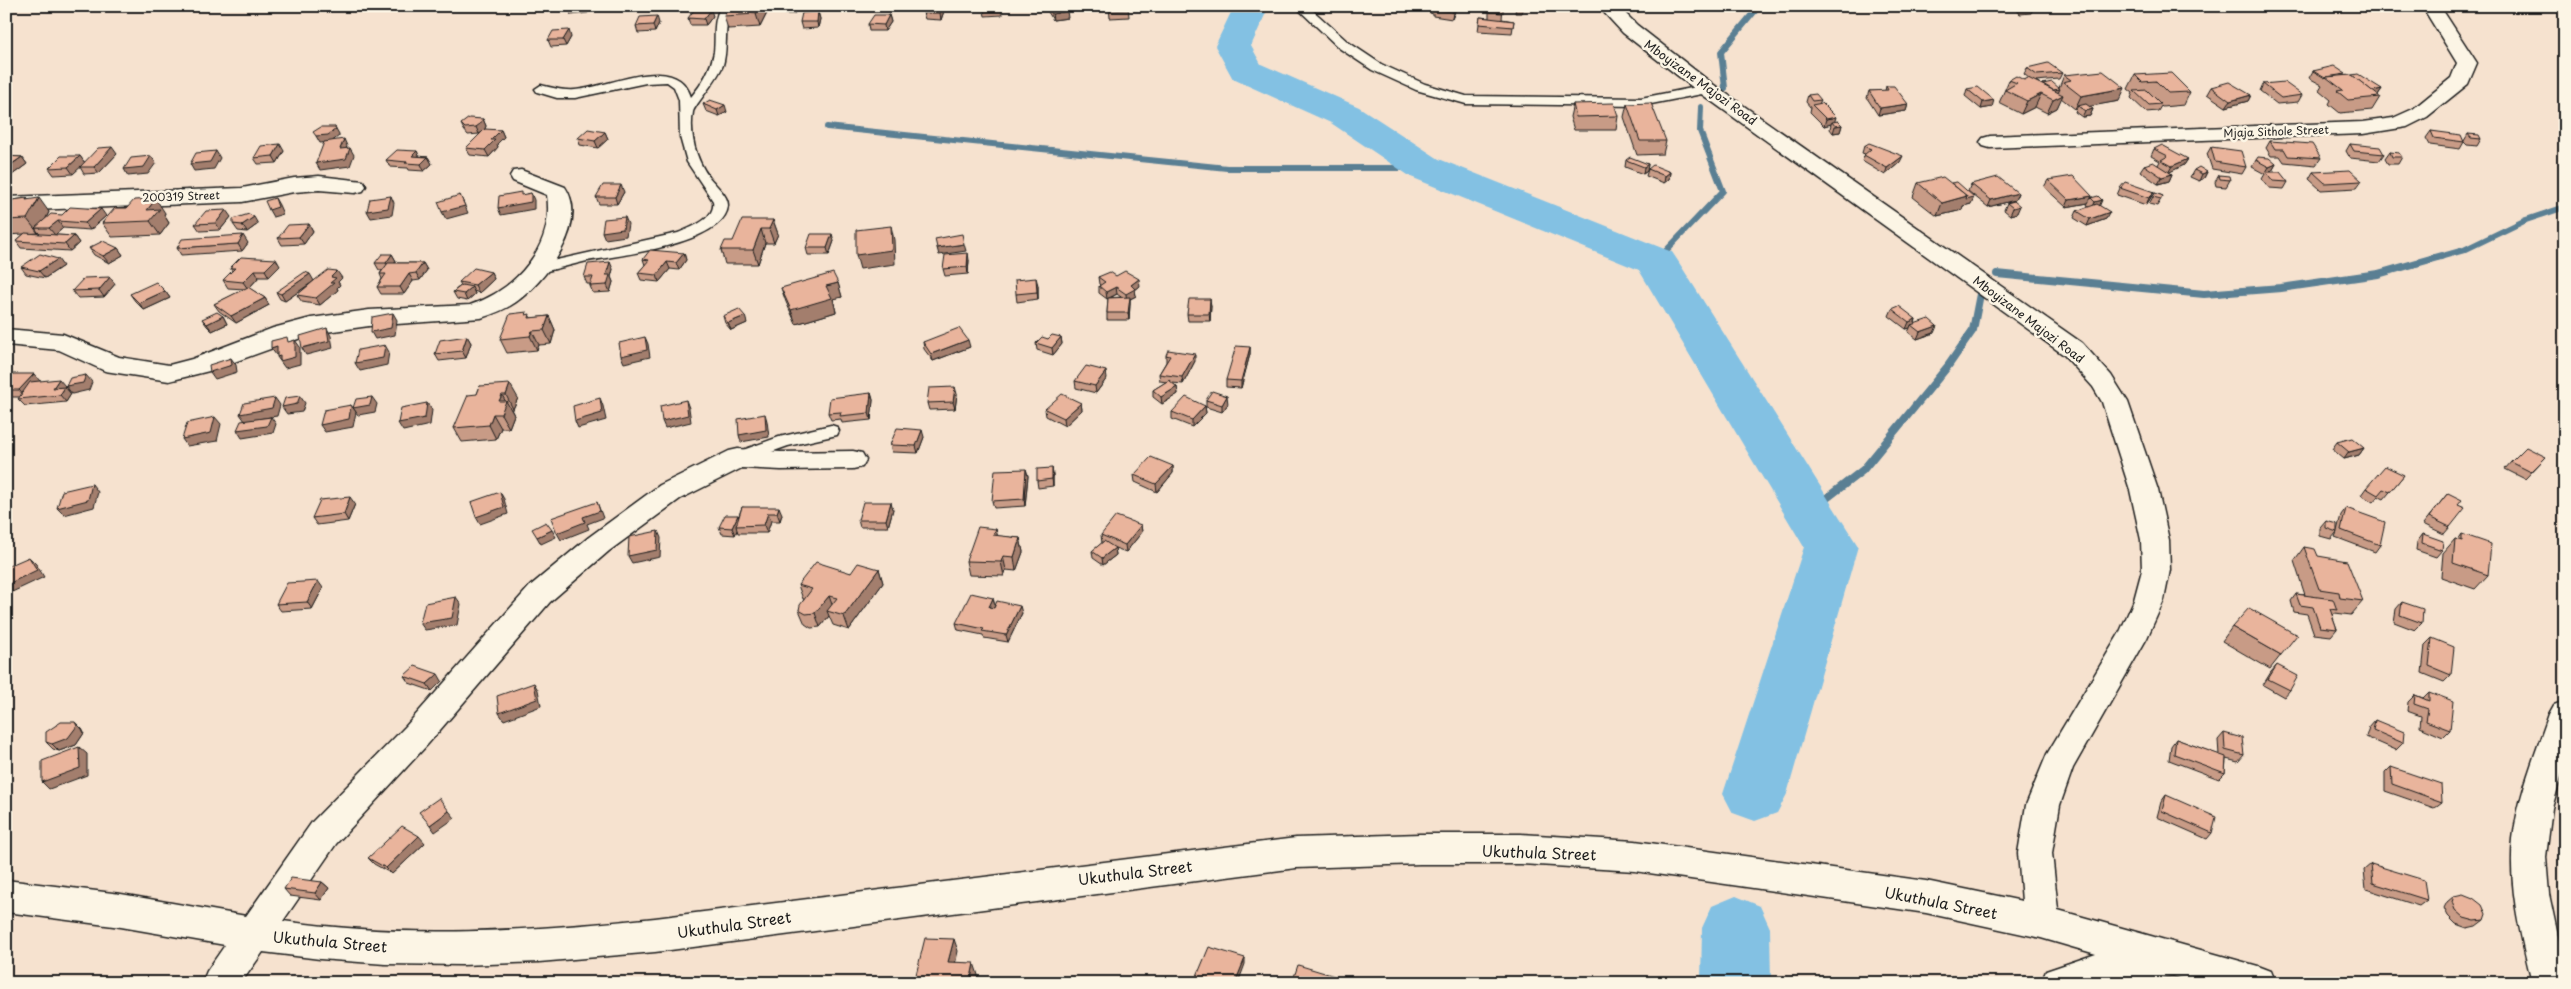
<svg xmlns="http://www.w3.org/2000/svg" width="2571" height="989" font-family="'Playpen Sans',sans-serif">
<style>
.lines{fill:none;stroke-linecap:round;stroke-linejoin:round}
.stream-far1{stroke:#5a7f93;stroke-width:6}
.stream{stroke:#5a7f93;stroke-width:8}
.river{fill:#83c1e3;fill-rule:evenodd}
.lane-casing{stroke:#1c1c1c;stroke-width:3}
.street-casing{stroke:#1c1c1c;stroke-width:3}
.lane{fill:#fcf5e5;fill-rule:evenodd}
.street{fill:#fcf5e5;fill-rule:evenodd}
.wall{fill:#c89b86;stroke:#1c1c1c;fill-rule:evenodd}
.shaded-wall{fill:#a37e6d;stroke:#1c1c1c}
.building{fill:#e9b49c;stroke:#1c1c1c}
.labels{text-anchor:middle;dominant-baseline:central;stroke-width:5;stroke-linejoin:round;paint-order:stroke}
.far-street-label{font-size:11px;fill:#1c1c1c;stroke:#fcf5e5}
.street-label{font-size:12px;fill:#1c1c1c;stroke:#fcf5e5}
.near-street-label{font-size:15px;fill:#1c1c1c;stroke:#fcf5e5}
</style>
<rect width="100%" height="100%" fill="#f6e2cf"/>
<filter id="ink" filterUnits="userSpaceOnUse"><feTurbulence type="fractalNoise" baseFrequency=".02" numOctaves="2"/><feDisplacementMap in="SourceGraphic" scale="10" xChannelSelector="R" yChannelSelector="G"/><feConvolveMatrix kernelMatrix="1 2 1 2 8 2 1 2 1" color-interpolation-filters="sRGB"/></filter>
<g filter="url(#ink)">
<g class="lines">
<g class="stream-far1">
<path d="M 1725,88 L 1721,52 L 1759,6"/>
<path d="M 827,127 L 1227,168 L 1425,168"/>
<path d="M 1659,258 L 1723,191 L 1700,131 L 1701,107"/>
<path d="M 2436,258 L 2464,250 L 2526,220 L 2565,207"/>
</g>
<g class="stream">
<path d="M 1656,261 L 1660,256"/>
<path d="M 1997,274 L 2204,294 L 2281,288 L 2378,274 L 2441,256"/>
<path d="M 1810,511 L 1863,470 L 1948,366 L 1973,330 L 1981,289"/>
</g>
<g class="river">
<path d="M 1234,6 L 1269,6 L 1251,46 L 1261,64 L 1359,107 L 1439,159 L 1672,252 L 1678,261 L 1858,546 L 1787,794 L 1777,813 L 1755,821 L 1733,813 L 1723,794 L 1804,547 L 1639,270 L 1411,177 L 1331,123 L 1233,79 L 1215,46 Z"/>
<path d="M 1736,896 L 1760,906 L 1770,928 L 1771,983 L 1701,983 L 1702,928 L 1712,906 Z"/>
</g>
<g class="lane-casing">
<g id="lane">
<path d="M 721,6 L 733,6 C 722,25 729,45 723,65 C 718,79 694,106 693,112 C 689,134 696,160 709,177 C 715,185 728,195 728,205 C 727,244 615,256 587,261 C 571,265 555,269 539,273 L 534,271 L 532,268 L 534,265 L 678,233 C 692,227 716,219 713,201 L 687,162 L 680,137 L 679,100 L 674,87 L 667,82 L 646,83 L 575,98 L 557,98 L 537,92 L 535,89 L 541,85 C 553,88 563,91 575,90 C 608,88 677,51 691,97 C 702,84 711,69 714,52 C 716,35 712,22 721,6 Z"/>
<path d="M 1295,6 L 1308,6 L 1348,42 L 1381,64 L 1425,84 L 1466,96 L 1641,98 L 1707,85 L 1713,89 L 1707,93 L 1641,106 L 1466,104 L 1416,90 L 1372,70 L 1339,48 Z"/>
<path d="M 831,425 L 837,427 L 839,431 L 837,435 L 788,446 L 738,464 L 732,462 L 729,458 L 732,454 L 779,437 Z"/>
</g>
</g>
<g class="street-casing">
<g id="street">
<path d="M 1598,6 L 1618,6 L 1637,25 L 1714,85 L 2082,343 L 2111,375 L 2128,402 L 2158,490 L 2169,540 L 2170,570 L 2164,600 L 2147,638 L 2073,768 L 2060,805 L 2052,853 L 2058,910 L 2258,966 L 2271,971 L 2276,983 L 2196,983 L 2172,976 L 2132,983 L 2041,983 L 2046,971 L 2096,954 L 2041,938 L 1926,913 L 1635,871 L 1521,864 L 1420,864 L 1296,868 L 655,952 L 539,962 L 462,965 L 385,964 L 320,959 L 263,952 L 241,983 L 202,983 L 207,971 L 225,945 L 121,927 L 6,912 L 6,880 L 121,894 L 246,916 L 312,822 L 406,726 L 530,586 L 589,537 L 660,485 L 729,451 L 738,449 L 781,452 L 853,451 L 862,453 L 866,460 L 862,467 L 853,469 L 781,470 L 742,468 L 680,499 L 609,551 L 550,602 L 428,744 L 336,844 L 283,921 C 406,939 532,931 655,918 L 1296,838 L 1420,834 L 1521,834 L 1635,841 L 1926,881 L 2022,901 L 2018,853 L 2026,805 L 2047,754 L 2119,634 L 2134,600 L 2142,570 L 2141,540 L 2130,490 L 2102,402 L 2093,387 L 2064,355 L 1700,93 L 1623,33 Z"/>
<path d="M 2422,6 L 2440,6 L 2477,63 L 2468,84 L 2427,117 L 2407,127 L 2363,134 L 1990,148 L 1983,146 L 1980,142 L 1983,138 L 1990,136 L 2363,122 L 2393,118 L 2413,109 L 2451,78 L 2457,63 Z"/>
<path d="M 521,170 L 565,187 C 590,224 545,282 516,302 C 505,310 493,314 481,318 L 369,326 L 312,334 L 209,371 L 169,381 L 105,371 L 59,350 L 6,345 L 6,329 L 63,334 L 119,357 L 169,365 L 192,359 L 273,328 L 311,318 L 369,310 L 470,305 C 516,290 555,246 547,195 L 513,181 L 510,176 L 513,171 Z"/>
<path d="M 319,176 L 363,181 L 366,186 L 363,191 L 355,193 L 319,190 L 294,192 L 242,202 L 6,211 L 6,197 L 242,188 L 294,178 Z"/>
<path d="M 2565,701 L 2565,763 L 2552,808 L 2546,857 L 2549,894 L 2565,969 L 2565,983 L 2532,983 C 2521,936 2508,888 2513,839 C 2518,796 2535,755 2549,714 L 2554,705 Z"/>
</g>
</g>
<use href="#lane" class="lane"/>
<use href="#street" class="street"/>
</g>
<g class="wall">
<path d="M 736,6 L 767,6 L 768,11 L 760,27 L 728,29 L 724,16 L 737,8 Z"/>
<path d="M 797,6 L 797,9 L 794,14 L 785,14 L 783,7 Z"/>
<path d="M 983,6 L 1001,6 L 1002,15 L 985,16 Z"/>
<path d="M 1048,6 L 1068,18 L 1053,20 L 1048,12 Z"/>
<path d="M 1109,6 L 1128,6 L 1129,17 L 1110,18 Z"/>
<path d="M 1431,6 L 1457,6 L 1452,19 L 1433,16 L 1433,14 L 1430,13 Z"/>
<path d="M 1482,6 L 1503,6 L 1502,19 L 1514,21 L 1512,33 L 1478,31 L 1480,17 L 1489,18 L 1489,11 L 1482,11 Z"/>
<path d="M 1516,6 L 1524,6 L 1522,13 L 1515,13 Z"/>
<path d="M 2014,6 L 2033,6 L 2034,7 L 2031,13 L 2020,14 Z"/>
<path d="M 2040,6 L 2060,6 L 2044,9 Z"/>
<path d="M 944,11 L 941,20 L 925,19 L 923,13 Z"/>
<path d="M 818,12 L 820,19 L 818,28 L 802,29 L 800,22 Z"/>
<path d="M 889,15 L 891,22 L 885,31 L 869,31 L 868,24 Z"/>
<path d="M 713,16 L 706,25 L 690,25 L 688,18 Z"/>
<path d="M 659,23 L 655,32 L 638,33 L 636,26 Z"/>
<path d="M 571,37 L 566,46 L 551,47 L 548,40 Z"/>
<path d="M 2027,68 L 2062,73 L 2059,79 L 2036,81 L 2042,85 L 2043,84 L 2059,88 L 2064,75 L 2119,101 L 2089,106 L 2093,109 L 2090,116 L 2082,117 L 2075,112 L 2076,109 L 2075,109 L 2061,98 L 2057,108 L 2047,113 L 2035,107 L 2021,114 L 1999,103 L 2009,80 L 2024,80 L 2030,79 L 2024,74 Z"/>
<path d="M 2313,71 L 2344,75 L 2382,89 L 2378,95 L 2380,97 L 2372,110 L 2340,113 L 2329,104 L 2331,100 L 2319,90 L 2322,85 L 2309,78 Z"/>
<path d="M 2135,75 L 2190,92 L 2184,105 L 2162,107 L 2161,106 L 2158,111 L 2146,112 L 2131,98 L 2133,93 L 2128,89 Z"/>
<path d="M 2263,84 L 2302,95 L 2298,102 L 2277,104 L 2260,91 Z"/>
<path d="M 1886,86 L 1908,104 L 1906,111 L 1878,115 L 1867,98 L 1869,91 L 1885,91 Z"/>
<path d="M 2211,87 L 2251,95 L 2248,101 L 2226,107 L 2207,94 Z"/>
<path d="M 1967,89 L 1992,107 L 1981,109 L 1965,96 Z"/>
<path d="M 1808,95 L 1821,100 L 1819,104 L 1835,122 L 1842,125 L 1840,132 L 1833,133 L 1830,129 L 1831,124 L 1824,126 L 1810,112 L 1811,107 L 1810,107 L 1806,102 Z"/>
<path d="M 703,104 L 727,112 L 719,116 L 706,111 Z"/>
<path d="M 1573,104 L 1618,116 L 1616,130 L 1574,130 L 1570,117 Z"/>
<path d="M 1627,104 L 1666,141 L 1663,154 L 1637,155 L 1624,117 Z"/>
<path d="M 483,119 L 486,126 L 484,131 L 501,130 L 504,137 L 497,144 L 498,147 L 489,157 L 470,155 L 466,148 L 483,131 L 479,134 L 468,135 L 464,130 L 461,124 Z"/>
<path d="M 2431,131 L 2464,141 L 2468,134 L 2481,139 L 2477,146 L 2467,145 L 2464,142 L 2460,149 L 2430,145 L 2426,138 Z"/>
<path d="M 605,132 L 608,139 L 598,148 L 580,145 L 578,138 Z"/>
<path d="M 2270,141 L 2321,158 L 2316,165 L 2284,162 L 2280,156 L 2271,156 L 2266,148 Z"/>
<path d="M 2350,144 L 2384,154 L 2379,161 L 2350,158 L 2346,151 Z"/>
<path d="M 1864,146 L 1900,162 L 1885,175 L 1862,161 L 1865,154 L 1862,153 Z"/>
<path d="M 2211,147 L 2246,167 L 2242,174 L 2212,169 L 2207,154 Z"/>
<path d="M 2154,149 L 2188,159 L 2184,165 L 2169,172 L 2172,174 L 2169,181 L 2158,184 L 2140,171 L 2144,165 L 2158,165 L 2160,161 L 2151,156 Z"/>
<path d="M 284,151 L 277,163 L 258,164 L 254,158 Z"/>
<path d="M 417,151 L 419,156 L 428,157 L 432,164 L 424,171 L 409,170 L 408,168 L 390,167 L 386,160 Z"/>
<path d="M 2390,152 L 2402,157 L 2398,164 L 2388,164 L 2385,159 Z"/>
<path d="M 117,154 L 99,173 L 84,174 L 80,167 L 73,174 L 54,175 L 49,168 L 80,156 L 84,162 Z"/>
<path d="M 6,156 L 22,157 L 27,164 L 12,175 L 6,175 Z"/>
<path d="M 1626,160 L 1648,164 L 1647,171 L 1643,174 L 1625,167 Z"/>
<path d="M 2256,160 L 2276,164 L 2272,171 L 2270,172 L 2288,182 L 2284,189 L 2269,188 L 2262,179 L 2265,174 L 2252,167 Z"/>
<path d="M 1648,169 L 1670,172 L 1669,179 L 1664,183 L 1646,176 Z"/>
<path d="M 2194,170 L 2207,172 L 2204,178 L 2199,181 L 2190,177 Z"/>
<path d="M 2313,172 L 2362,181 L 2357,188 L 2321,190 L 2309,179 Z"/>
<path d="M 2219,175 L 2230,180 L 2226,187 L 2216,186 L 2215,182 Z"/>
<path d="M 2048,180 L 2092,196 L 2092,198 L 2100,206 L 2106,219 L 2087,226 L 2074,218 L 2077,211 L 2089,206 L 2087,205 L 2088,203 L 2066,207 L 2044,187 Z"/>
<path d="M 1918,183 L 1971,204 L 1963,206 L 1962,210 L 1937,216 L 1913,197 Z"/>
<path d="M 1971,184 L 2018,193 L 2015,200 L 1988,207 L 1968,191 Z"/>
<path d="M 2120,188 L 2154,192 L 2150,199 L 2146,205 L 2117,195 Z"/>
<path d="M 624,192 L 617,204 L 599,204 L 596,197 Z"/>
<path d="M 2155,193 L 2163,196 L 2157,206 L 2149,204 Z"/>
<path d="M 27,198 L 28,200 L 49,212 L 46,218 L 106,216 L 90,230 L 63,228 L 55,235 L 74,236 L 79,243 L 70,251 L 21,248 L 16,241 L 24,234 L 6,235 L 6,201 ZM 38,232 L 40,234 L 26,234 L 38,233 Z"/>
<path d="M 2014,201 L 2017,213 L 2010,215 L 2004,210 L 2007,203 Z"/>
<path d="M 165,213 L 164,215 L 169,223 L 160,235 L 112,237 L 102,223 Z"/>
<path d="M 231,217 L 220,230 L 200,231 L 195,224 Z"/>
<path d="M 773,220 L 778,234 L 774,243 L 765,243 L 758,264 L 725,264 L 721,250 L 733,241 Z"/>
<path d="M 233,224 L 258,224 L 247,232 L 238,231 Z"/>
<path d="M 309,224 L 313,231 L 304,244 L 282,245 L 278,238 Z"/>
<path d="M 834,241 L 829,255 L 808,255 L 806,248 Z"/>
<path d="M 248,243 L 242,251 L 181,255 L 177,248 Z"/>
<path d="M 89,248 L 118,248 L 123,255 L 109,263 L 94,255 Z"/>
<path d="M 684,253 L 686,260 L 679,270 L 670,269 L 659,282 L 641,280 L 638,273 L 645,265 L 643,259 Z"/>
<path d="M 392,254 L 396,261 L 395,263 L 423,263 L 427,270 L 420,280 L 413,281 L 404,294 L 381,294 L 377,287 L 382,279 L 380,274 L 382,270 L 379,270 L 375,263 Z"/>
<path d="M 969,260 L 968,274 L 945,276 L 943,269 Z"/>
<path d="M 63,266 L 45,278 L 26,274 L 21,267 Z"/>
<path d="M 280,266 L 269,277 L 259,277 L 249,288 L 265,298 L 269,305 L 236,323 L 219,311 L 214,304 L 245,289 L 228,288 L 223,280 L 232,271 L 230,268 Z"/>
<path d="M 613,269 L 611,277 L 613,282 L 610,292 L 593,293 L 590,286 L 590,284 L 587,284 L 584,277 Z"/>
<path d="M 491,272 L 494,279 L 479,293 L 474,291 L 475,294 L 467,301 L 457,299 L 453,292 L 461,285 L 459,282 Z"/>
<path d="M 1116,276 L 1140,286 L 1135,290 L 1136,296 L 1130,299 L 1130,304 L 1129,320 L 1107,320 L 1107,313 L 1108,298 L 1107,299 L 1099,293 L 1099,286 L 1100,285 L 1099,284 L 1098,277 ZM 1117,294 L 1121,297 L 1110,298 Z"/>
<path d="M 110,277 L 115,284 L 104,297 L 78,298 L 72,291 Z"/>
<path d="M 342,278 L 338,282 L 340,285 L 337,288 L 338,290 L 320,305 L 302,302 L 297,295 L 311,283 L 285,301 L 280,299 L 276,292 L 314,281 Z"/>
<path d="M 838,283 L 842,297 L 833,299 L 836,312 L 796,324 L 786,302 L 781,288 Z"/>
<path d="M 1038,285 L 1038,299 L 1017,302 L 1016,294 Z"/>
<path d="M 165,291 L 170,298 L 144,310 L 135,301 L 130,294 Z"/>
<path d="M 1211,306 L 1210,321 L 1188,321 L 1187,314 Z"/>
<path d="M 1892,309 L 1916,319 L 1915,324 L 1934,333 L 1917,339 L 1908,332 L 1910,328 L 1906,329 L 1889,316 Z"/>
<path d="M 528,315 L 532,318 L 549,316 L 555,330 L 551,344 L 539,345 L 537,350 L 507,353 L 500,339 Z"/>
<path d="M 223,316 L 227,324 L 212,331 L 207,326 L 202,319 Z"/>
<path d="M 723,316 L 747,323 L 731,330 L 725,323 Z"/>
<path d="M 467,336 L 471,343 L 466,358 L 439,361 L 435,354 Z"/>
<path d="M 1061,337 L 1062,344 L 1053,355 L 1037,350 L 1036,343 L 1048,339 Z"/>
<path d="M 923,342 L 970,347 L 933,361 L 924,349 Z"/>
<path d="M 1250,347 L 1250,354 L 1241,388 L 1226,387 L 1226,380 Z"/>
<path d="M 1166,355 L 1195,361 L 1183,384 L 1172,383 L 1177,387 L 1178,394 L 1162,404 L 1153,397 L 1153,390 L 1166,382 L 1160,381 L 1159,374 L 1166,362 Z"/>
<path d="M 6,376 L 40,381 L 65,386 L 71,394 L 66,402 L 25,406 L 18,399 L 20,397 L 6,397 Z"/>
<path d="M 1107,378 L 1096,393 L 1076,388 L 1075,381 Z"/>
<path d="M 480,386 L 518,398 L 513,409 L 511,409 L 514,415 L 509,428 L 501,428 L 496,439 L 462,442 L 454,428 L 477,394 Z"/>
<path d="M 871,393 L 873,400 L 871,420 L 842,423 L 841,419 L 831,420 L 828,413 Z"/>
<path d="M 957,394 L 955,409 L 929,410 L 927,403 Z"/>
<path d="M 1206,400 L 1228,404 L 1222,412 L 1206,407 Z"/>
<path d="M 1081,403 L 1082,410 L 1065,426 L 1046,416 L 1045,409 Z"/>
<path d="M 1205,406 L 1206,413 L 1192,427 L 1172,419 L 1172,412 Z"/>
<path d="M 924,437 L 918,453 L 892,452 L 890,445 Z"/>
<path d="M 2337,442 L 2364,448 L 2359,455 L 2344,459 L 2332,449 Z"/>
<path d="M 2546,457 L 2525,479 L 2505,469 L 2511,462 Z"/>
<path d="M 1173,466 L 1173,473 L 1157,492 L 1135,482 L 1134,475 Z"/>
<path d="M 1052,468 L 1053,475 L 1053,486 L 1038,488 L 1037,481 Z"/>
<path d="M 1026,469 L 1028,476 L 1025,506 L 994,508 L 992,501 Z"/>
<path d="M 2404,475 L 2384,499 L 2378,496 L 2373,502 L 2361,495 L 2366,488 Z"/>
<path d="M 2448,493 L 2458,505 L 2450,527 L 2444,534 L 2423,524 Z"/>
<path d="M 355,504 L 348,521 L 317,525 L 312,518 Z"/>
<path d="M 742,507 L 782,514 L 780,521 L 771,521 L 767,533 L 738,533 L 737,530 L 735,535 L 722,534 L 719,527 L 738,515 L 738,518 Z"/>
<path d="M 2346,508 L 2380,545 L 2375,552 L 2335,537 L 2337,532 L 2331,539 L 2320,536 L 2320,528 L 2326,521 L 2337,531 L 2341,515 Z"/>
<path d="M 893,509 L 888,527 L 860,527 L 858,520 Z"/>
<path d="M 1141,525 L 1142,532 L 1126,552 L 1115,548 L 1116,555 L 1103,565 L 1093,558 L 1092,551 L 1102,543 L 1101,535 Z"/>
<path d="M 996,529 L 997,536 L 1020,538 L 1023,552 L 1016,571 L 1006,570 L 1004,576 L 969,575 L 966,561 Z"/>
<path d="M 2423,534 L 2442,550 L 2436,557 L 2416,550 L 2417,542 Z"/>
<path d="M 2462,534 L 2488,575 L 2475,589 L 2441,577 L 2443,553 L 2455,539 L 2458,540 Z"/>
<path d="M 2304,547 L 2318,556 L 2363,601 L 2351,615 L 2335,613 L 2332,615 L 2337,629 L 2331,636 L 2314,634 L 2307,614 L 2294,612 L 2291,601 L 2296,594 L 2305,595 L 2294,561 Z"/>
<path d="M 879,569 L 883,583 L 849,630 L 833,625 L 829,616 L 820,627 L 811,628 L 805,624 L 799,610 L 804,599 L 803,599 L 798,585 L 851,573 Z"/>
<path d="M 323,588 L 312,609 L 281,611 L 276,604 Z"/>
<path d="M 2402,602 L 2422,623 L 2415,630 L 2394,622 L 2396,609 Z"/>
<path d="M 995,605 L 993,608 L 1022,613 L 1008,642 L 984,638 L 983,635 L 958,630 L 956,623 Z"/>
<path d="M 2232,627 L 2281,655 L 2270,669 L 2222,641 Z"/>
<path d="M 2432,638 L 2451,675 L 2444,682 L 2422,673 L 2425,645 Z"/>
<path d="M 2277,665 L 2290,690 L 2284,697 L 2263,685 L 2271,672 Z"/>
<path d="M 404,676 L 442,681 L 432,691 L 409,683 Z"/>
<path d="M 2429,692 L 2450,730 L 2443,737 L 2420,727 L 2421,716 L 2407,711 L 2408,702 L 2415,695 L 2423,698 Z"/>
<path d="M 2375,720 L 2403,743 L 2396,750 L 2366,737 L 2369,727 Z"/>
<path d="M 82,729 L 84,733 L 76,745 L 59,751 L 53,749 L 46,742 Z"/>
<path d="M 2224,733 L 2244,755 L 2238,762 L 2226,759 L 2225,773 L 2219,779 L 2169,760 L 2171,746 L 2176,739 L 2219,755 L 2218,740 Z"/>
<path d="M 2391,767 L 2442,802 L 2434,808 L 2385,791 L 2385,773 Z"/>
<path d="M 2166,795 L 2212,833 L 2207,839 L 2157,817 L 2161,802 Z"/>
<path d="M 425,843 L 392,874 L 374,864 L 368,858 Z"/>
<path d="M 2371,864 L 2427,900 L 2419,906 L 2366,889 L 2364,870 Z"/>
<path d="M 322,882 L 329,888 L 321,900 L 290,896 L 284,889 Z"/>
<path d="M 2454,896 L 2484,920 L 2476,926 L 2467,928 L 2456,924 L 2448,916 L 2444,908 L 2447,902 Z"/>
</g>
<g class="shaded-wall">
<path d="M 585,6 L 588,6 L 588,13 L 571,15 L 569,8 Z"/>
<path d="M 760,6 L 767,6 L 768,11 L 760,27 L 756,14 Z"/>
<path d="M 793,6 L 797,6 L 797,9 L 794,14 L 792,7 Z"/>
<path d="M 943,6 L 944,6 L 944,11 L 941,20 L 940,13 Z"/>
<path d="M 1455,6 L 1457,6 L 1452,19 L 1453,12 Z"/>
<path d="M 1691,6 L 1700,6 L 1690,9 Z"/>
<path d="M 2045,6 L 2060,6 L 2044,9 Z"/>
<path d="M 711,10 L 713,16 L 706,25 L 704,19 Z"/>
<path d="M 1067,11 L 1068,18 L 1053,20 L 1052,14 Z"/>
<path d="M 818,12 L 820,19 L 818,28 L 817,22 Z"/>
<path d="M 889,15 L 891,22 L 885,31 L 884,25 Z"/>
<path d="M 657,16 L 659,23 L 655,32 L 653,25 Z"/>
<path d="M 569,30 L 571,37 L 566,46 L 563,40 Z"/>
<path d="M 2125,88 L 2119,101 L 2081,108 L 2078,106 L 2076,109 L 2075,109 L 2081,96 Z"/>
<path d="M 2060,89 L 2057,95 L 2051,90 Z"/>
<path d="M 2382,89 L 2377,96 L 2367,92 Z"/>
<path d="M 2041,94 L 2035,107 L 2021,114 L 2027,101 Z"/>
<path d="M 2063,95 L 2057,108 L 2047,113 L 2053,100 Z"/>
<path d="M 2251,95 L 2248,101 L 2226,107 L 2230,101 Z"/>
<path d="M 1994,100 L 1992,107 L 1981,109 L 1983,102 Z"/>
<path d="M 1908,104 L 1906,111 L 1878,115 L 1880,108 Z"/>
<path d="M 725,105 L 727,112 L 719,116 L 717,110 Z"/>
<path d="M 2093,109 L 2090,116 L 2082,117 L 2085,111 Z"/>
<path d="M 1836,117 L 1834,124 L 1832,122 L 1831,124 L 1824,126 L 1826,119 Z"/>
<path d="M 483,119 L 486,126 L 484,131 L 479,134 L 476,127 Z"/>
<path d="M 1842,125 L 1840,132 L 1833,133 L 1835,126 Z"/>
<path d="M 335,127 L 339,134 L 339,136 L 331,142 L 320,143 L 316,136 Z"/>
<path d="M 501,130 L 504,137 L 497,144 L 498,147 L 489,157 L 485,150 L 491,140 Z"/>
<path d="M 605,132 L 608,139 L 598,148 L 595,141 Z"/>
<path d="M 344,139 L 347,146 L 344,156 L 340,149 Z"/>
<path d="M 280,144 L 284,151 L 277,163 L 273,156 Z"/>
<path d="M 112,147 L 117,154 L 99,173 L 94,167 Z"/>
<path d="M 350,148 L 354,155 L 350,166 L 320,170 L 316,163 Z"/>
<path d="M 216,151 L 220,158 L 214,169 L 194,171 L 190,164 Z"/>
<path d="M 417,151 L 420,158 L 412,156 Z"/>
<path d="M 80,156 L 85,163 L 73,174 L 68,167 Z"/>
<path d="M 151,156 L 156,163 L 148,174 L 128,176 L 124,169 Z"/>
<path d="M 1903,156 L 1900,162 L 1885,175 L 1887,168 Z"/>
<path d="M 22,157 L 27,164 L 12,175 L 7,168 Z"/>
<path d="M 428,157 L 432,164 L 424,171 L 421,164 Z"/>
<path d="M 2188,159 L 2184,165 L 2168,173 L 2172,166 Z"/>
<path d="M 1648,164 L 1647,171 L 1643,174 L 1644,167 Z"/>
<path d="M 2276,164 L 2272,171 L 2267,173 L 2266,172 L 2269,167 Z"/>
<path d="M 1670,172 L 1669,179 L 1664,183 L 1665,176 Z"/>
<path d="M 2207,172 L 2204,178 L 2199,181 L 2202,174 Z"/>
<path d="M 2172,174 L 2169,181 L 2158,184 L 2162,177 Z"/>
<path d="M 621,185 L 624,192 L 617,204 L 615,197 Z"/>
<path d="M 2154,192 L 2150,199 L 2146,205 L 2149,198 Z"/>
<path d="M 531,193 L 534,200 L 534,209 L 501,215 L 498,208 Z"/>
<path d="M 2018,193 L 2015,200 L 1988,207 L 1991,200 Z"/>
<path d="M 460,195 L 468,213 L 446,219 L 442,212 Z"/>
<path d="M 391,196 L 394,203 L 392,215 L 371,218 L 367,211 Z"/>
<path d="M 1967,196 L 1974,197 L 1971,204 L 1963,206 L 1962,210 L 1937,216 L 1942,203 Z"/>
<path d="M 2092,196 L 2091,198 L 2088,203 L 2066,207 L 2069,200 Z"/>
<path d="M 27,198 L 34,208 L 39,198 L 49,212 L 41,228 L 35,228 L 38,232 L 38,233 L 27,219 L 26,200 Z"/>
<path d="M 275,198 L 279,205 L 283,214 L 273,217 L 269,210 Z"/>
<path d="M 156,199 L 165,213 L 164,215 L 169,223 L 160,235 L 150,221 L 147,210 Z"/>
<path d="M 2102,200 L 2099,207 L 2092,209 L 2095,202 Z"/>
<path d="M 2020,206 L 2017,213 L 2010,215 L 2013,208 Z"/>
<path d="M 101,209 L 106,216 L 90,230 L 85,223 Z"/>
<path d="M 226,210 L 231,217 L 220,230 L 216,223 Z"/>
<path d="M 2110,212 L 2106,219 L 2087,226 L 2090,219 Z"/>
<path d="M 254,217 L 258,224 L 247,232 L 242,225 Z"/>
<path d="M 625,217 L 628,224 L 626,236 L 605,239 L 602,232 Z"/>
<path d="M 773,220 L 778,234 L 774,243 L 769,229 Z"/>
<path d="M 58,221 L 63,228 L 55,235 L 49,228 Z"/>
<path d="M 309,224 L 313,231 L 304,244 L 299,237 Z"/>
<path d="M 891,226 L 894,240 L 895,264 L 860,269 L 856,255 Z"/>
<path d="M 761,229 L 765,243 L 758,264 L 753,250 Z"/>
<path d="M 832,234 L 834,241 L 829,255 L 827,248 Z"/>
<path d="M 243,235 L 248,243 L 242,251 L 238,244 Z"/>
<path d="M 74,236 L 79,243 L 70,251 L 65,244 Z"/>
<path d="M 964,244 L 966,251 L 939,255 L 937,248 Z"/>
<path d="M 118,248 L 123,255 L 109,263 L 103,256 Z"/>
<path d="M 684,253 L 686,260 L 679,270 L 676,263 Z"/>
<path d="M 968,253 L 969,260 L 968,274 L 967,267 Z"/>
<path d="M 392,254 L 396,261 L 390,270 L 386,263 Z"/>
<path d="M 58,259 L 63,266 L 45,278 L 39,271 Z"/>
<path d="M 276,259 L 280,266 L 269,277 L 265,270 Z"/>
<path d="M 610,262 L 613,269 L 611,277 L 613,282 L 610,292 L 607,285 L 606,275 Z"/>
<path d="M 667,262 L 670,269 L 659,282 L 657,275 Z"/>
<path d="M 423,263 L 427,270 L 420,280 L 416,273 Z"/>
<path d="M 255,270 L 259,277 L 248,289 L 243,282 Z"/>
<path d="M 337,271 L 342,278 L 338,282 L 340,285 L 337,288 L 338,290 L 320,305 L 316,298 L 330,283 L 331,277 Z"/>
<path d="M 491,272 L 494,279 L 479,293 L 475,285 Z"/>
<path d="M 310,274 L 314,281 L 285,301 L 281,294 Z"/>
<path d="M 409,274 L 413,281 L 404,294 L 400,287 Z"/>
<path d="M 110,277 L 115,284 L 104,297 L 99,290 Z"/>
<path d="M 1036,278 L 1038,285 L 1038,299 L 1037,292 Z"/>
<path d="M 1139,279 L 1140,286 L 1135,290 L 1136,296 L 1130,299 L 1130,304 L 1129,320 L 1126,294 L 1131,285 Z"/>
<path d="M 838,283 L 842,297 L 833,299 L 836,312 L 796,324 L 791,310 L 826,286 Z"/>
<path d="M 472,287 L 475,294 L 467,301 L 464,294 Z"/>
<path d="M 1116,287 L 1117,294 L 1107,299 L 1106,292 Z"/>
<path d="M 165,291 L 170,298 L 144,310 L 139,303 Z"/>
<path d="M 265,298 L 269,305 L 236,323 L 231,316 Z"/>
<path d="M 1210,299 L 1211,306 L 1210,321 L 1209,314 Z"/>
<path d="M 393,313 L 397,320 L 395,335 L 375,339 L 371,332 Z"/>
<path d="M 223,316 L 227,324 L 212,331 L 207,324 Z"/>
<path d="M 549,316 L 555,330 L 551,344 L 544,330 Z"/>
<path d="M 745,316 L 747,323 L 731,330 L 728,323 Z"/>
<path d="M 1916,319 L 1914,326 L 1911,325 L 1910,328 L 1906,329 L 1909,322 Z"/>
<path d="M 1937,326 L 1934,333 L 1917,339 L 1920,332 Z"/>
<path d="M 327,328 L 331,336 L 333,348 L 306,355 L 302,348 Z"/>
<path d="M 532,331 L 539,345 L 537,350 L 530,336 Z"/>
<path d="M 467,336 L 471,343 L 466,358 L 462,351 Z"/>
<path d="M 645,337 L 648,344 L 650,357 L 624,363 L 621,356 Z"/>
<path d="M 1061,337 L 1062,344 L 1053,355 L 1052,348 Z"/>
<path d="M 295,340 L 300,347 L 300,364 L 285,368 L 277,357 Z"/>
<path d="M 968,340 L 970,347 L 933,361 L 931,354 Z"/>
<path d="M 385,345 L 389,352 L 387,365 L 360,371 L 355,363 Z"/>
<path d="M 277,346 L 281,353 L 276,355 L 271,348 Z"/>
<path d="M 1250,347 L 1250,354 L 1241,388 L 1241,381 Z"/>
<path d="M 1195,354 L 1195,361 L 1183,384 L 1182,377 Z"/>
<path d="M 231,358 L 236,365 L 237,372 L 215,379 L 210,372 Z"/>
<path d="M 1106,371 L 1107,378 L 1096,393 L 1095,386 Z"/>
<path d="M 34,374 L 40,381 L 25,397 L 19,390 Z"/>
<path d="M 86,375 L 92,382 L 89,390 L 72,394 L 66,386 Z"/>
<path d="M 59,379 L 65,386 L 59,395 L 53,388 Z"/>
<path d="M 510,384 L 518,398 L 513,409 L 506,395 Z"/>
<path d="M 65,387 L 71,394 L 66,402 L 60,395 Z"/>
<path d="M 955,387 L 957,394 L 955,409 L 953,402 Z"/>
<path d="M 1177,387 L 1178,394 L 1162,404 L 1161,397 Z"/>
<path d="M 871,393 L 873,400 L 871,420 L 869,413 Z"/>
<path d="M 502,395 L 506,402 L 506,401 L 514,415 L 509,428 L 501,414 L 499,401 Z"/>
<path d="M 300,396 L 305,403 L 302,412 L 287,414 L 282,407 Z"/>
<path d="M 1227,396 L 1228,404 L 1222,412 L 1222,405 Z"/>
<path d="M 372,397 L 377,404 L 375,412 L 358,415 L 353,408 Z"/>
<path d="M 275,398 L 280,405 L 277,416 L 245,421 L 240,414 Z"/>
<path d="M 600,398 L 603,406 L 606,420 L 578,428 L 575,421 Z"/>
<path d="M 686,400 L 689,408 L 691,422 L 665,428 L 662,421 Z"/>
<path d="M 427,403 L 432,410 L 430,425 L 403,431 L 398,423 Z"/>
<path d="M 1081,403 L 1082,410 L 1065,426 L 1064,418 Z"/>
<path d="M 351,405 L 356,412 L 353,427 L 325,432 L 320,425 Z"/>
<path d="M 1205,406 L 1206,413 L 1192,427 L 1192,420 Z"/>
<path d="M 493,414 L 501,428 L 496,439 L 489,425 Z"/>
<path d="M 765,414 L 767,421 L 769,437 L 741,442 L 739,435 Z"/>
<path d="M 215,417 L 221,424 L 217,441 L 187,446 L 182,439 Z"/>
<path d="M 271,417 L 276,424 L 273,433 L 242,438 L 237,430 Z"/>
<path d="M 922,430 L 924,437 L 918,453 L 916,446 Z"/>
<path d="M 2364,448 L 2359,455 L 2344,459 L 2349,452 Z"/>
<path d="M 1173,466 L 1173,473 L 1157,492 L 1156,484 Z"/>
<path d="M 1052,468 L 1053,475 L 1053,486 L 1052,479 Z"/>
<path d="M 1026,469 L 1028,476 L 1025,506 L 1024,499 Z"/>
<path d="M 92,484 L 98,492 L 94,507 L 64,515 L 57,508 Z"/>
<path d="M 500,492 L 504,499 L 508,514 L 480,524 L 476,517 Z"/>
<path d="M 350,497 L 355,504 L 348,521 L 344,514 Z"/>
<path d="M 597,502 L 603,518 L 587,524 L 589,529 L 561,540 L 557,533 L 583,517 Z"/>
<path d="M 891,502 L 893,509 L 888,527 L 886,520 Z"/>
<path d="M 779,507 L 782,514 L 780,521 L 777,513 Z"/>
<path d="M 768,513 L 771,521 L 767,533 L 764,525 Z"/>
<path d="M 738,515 L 740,522 L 736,526 L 737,530 L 735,535 L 732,528 Z"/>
<path d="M 1141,525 L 1142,532 L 1126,552 L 1125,545 Z"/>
<path d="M 996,529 L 999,543 L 993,535 Z"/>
<path d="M 552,530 L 556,537 L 541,544 L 537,537 Z"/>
<path d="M 658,531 L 661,538 L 660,557 L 632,563 L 628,556 Z"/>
<path d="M 1020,538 L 1023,552 L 1016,571 L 1014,557 Z"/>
<path d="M 1115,548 L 1116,555 L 1103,565 L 1102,558 Z"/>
<path d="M 1003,556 L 1006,570 L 1004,576 L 1001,562 Z"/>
<path d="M 29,557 L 36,564 L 44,577 L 10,593 L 6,589 L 6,585 Z"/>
<path d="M 879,569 L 883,583 L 849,630 L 844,616 Z"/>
<path d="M 318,581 L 323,588 L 312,609 L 307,602 Z"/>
<path d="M 829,596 L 834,610 L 827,611 L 829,616 L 820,627 L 815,613 Z"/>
<path d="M 456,597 L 461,604 L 457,625 L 425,630 L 420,623 Z"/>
<path d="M 993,598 L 995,605 L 990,614 L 989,607 Z"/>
<path d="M 1020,606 L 1022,613 L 1008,642 L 1006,635 Z"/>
<path d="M 438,674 L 442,681 L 432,691 L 427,684 Z"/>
<path d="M 534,683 L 538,690 L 541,706 L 504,720 L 499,713 Z"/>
<path d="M 75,722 L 82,729 L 84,733 L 76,745 L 59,751 L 52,744 Z"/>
<path d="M 79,747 L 87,754 L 87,775 L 49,789 L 42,782 Z"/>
<path d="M 449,811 L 455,818 L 435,832 L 430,825 Z"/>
<path d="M 419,836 L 425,843 L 392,874 L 386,868 Z"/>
<path d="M 322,882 L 329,888 L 321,900 L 315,893 Z"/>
<path d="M 954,939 L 958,951 L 953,974 L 948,962 Z"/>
<path d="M 1245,958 L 1245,964 L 1238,983 L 1235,983 Z"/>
<path d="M 974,963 L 978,975 L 977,983 L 970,983 Z"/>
</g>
<g class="building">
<path d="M 569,6 L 585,6 L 569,8 Z"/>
<path d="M 741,6 L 760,6 L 756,14 L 724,16 L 728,8 L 740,8 Z"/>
<path d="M 784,6 L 793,6 L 792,7 L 783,7 Z"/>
<path d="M 926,6 L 943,6 L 940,13 L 923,13 Z"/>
<path d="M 983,6 L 1000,6 L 1001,8 L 984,10 Z"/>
<path d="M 1048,6 L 1065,6 L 1067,11 L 1052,14 Z"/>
<path d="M 1109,6 L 1128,6 L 1128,10 L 1110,11 Z"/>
<path d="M 1431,6 L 1455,6 L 1453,12 L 1434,10 L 1435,7 L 1430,7 Z"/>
<path d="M 1490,6 L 1503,6 L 1503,13 L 1490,12 Z"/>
<path d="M 2022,6 L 2033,6 L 2034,7 L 2023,7 Z"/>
<path d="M 695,9 L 711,10 L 704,19 L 688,18 Z"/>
<path d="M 818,12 L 817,22 L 800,22 L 802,13 Z"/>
<path d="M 874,15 L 889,15 L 884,25 L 868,24 Z"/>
<path d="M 657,16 L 653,25 L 636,26 L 640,17 Z"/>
<path d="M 1480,17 L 1514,21 L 1513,27 L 1479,24 Z"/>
<path d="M 569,30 L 563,40 L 548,40 L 553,31 Z"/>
<path d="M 2048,63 L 2062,73 L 2037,75 L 2027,68 Z"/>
<path d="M 2334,66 L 2346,74 L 2326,77 L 2325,78 L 2313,71 Z"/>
<path d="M 2103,71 L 2125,88 L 2081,96 L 2063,82 L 2071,80 L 2064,75 Z"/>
<path d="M 2171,73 L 2190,92 L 2168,93 L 2156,81 L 2142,82 L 2135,75 Z"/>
<path d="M 2358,74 L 2382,89 L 2372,91 L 2352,75 Z"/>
<path d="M 2352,75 L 2380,97 L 2348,100 L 2337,91 L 2343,90 L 2326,77 Z"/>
<path d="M 2016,76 L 2024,80 L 2028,78 L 2063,95 L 2053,100 L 2041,94 L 2027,101 L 2005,90 L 2017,83 L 2009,80 Z"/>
<path d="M 2052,82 L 2060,89 L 2053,90 L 2043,84 Z"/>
<path d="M 2229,82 L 2251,95 L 2230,101 L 2211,87 Z"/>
<path d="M 2284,82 L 2302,95 L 2281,98 L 2263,84 Z"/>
<path d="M 1886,86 L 1894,86 L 1908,104 L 1880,108 L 1869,91 L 1888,90 Z"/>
<path d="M 1978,87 L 1994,100 L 1983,102 L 1967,89 Z"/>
<path d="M 2147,90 L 2161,104 L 2149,105 L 2134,91 Z"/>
<path d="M 1816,94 L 1821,100 L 1812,101 L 1808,95 Z"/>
<path d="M 710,100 L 725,105 L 717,110 L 703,104 Z"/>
<path d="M 1614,103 L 1618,116 L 1576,117 L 1573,104 Z"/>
<path d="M 1651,103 L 1666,141 L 1640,141 L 1627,104 Z"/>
<path d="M 1822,103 L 1836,117 L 1826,119 L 1812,105 Z"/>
<path d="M 2086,104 L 2093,109 L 2085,111 L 2078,106 Z"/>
<path d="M 469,118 L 483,119 L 480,124 L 476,127 L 465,128 L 461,124 Z"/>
<path d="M 1838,121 L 1842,125 L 1835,126 L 1832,122 Z"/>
<path d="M 321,127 L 335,127 L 336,129 L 328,135 L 316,136 L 313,132 Z"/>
<path d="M 485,129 L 501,130 L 491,140 L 495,140 L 485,150 L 466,148 Z"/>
<path d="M 588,129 L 605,132 L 595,141 L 578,138 Z"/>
<path d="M 2431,131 L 2461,135 L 2464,142 L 2434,138 Z"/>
<path d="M 2468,134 L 2479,135 L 2481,139 L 2471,138 Z"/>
<path d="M 344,139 L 340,149 L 350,148 L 346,159 L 316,163 L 324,142 Z"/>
<path d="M 2270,141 L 2312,144 L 2321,158 L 2288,156 L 2284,149 L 2275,149 Z"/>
<path d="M 1869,143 L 1903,156 L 1887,168 L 1864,155 L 1871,149 L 1864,146 Z"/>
<path d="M 280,144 L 273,156 L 254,158 L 261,146 Z"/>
<path d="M 2350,144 L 2380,147 L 2384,154 L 2354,151 Z"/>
<path d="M 2162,145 L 2188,159 L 2172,166 L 2161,160 L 2168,156 L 2154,149 Z"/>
<path d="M 112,147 L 94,167 L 80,167 L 98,148 Z"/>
<path d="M 2211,147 L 2241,151 L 2246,167 L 2215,162 Z"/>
<path d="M 397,150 L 417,151 L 412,156 L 428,157 L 421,164 L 405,163 L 407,162 L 386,160 Z"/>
<path d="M 216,151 L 210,162 L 190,164 L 196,153 Z"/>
<path d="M 2390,152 L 2399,153 L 2402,157 L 2392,157 Z"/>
<path d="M 6,156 L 22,157 L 6,168 Z"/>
<path d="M 61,156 L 80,156 L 68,167 L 49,168 Z"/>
<path d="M 151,156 L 144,167 L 124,169 L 131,158 Z"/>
<path d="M 1630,157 L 1648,164 L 1644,167 L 1626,160 Z"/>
<path d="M 2258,157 L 2269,158 L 2276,164 L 2269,167 L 2256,160 Z"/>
<path d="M 2153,162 L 2172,174 L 2162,177 L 2144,165 Z"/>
<path d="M 1653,165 L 1670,172 L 1665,176 L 1648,169 Z"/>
<path d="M 2199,167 L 2207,172 L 2202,174 L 2194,170 Z"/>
<path d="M 2350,170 L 2362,181 L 2325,183 L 2313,172 Z"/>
<path d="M 2266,172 L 2280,172 L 2288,182 L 2273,181 Z"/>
<path d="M 2219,175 L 2229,176 L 2230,180 L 2220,179 Z"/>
<path d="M 2073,176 L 2092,196 L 2069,200 L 2048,180 Z"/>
<path d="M 1943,177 L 1967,196 L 1942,203 L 1918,183 Z"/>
<path d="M 1998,177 L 2018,193 L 1991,200 L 1971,184 Z"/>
<path d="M 1957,182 L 1974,197 L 1966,199 L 1967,196 L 1951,183 Z"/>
<path d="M 2125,182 L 2154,192 L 2149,198 L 2120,188 Z"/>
<path d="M 603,185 L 621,185 L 615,197 L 596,197 Z"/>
<path d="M 521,192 L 521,195 L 531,193 L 531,202 L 498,208 L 499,196 Z"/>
<path d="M 2155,193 L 2163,196 L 2161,199 L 2153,197 Z"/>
<path d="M 460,195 L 465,206 L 442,212 L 438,202 Z"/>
<path d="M 391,196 L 388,208 L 367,211 L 370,199 Z"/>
<path d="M 2098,196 L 2102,200 L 2095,202 L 2091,198 Z"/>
<path d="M 27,198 L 26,200 L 39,198 L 27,219 L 6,220 L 6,201 Z"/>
<path d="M 275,198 L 278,207 L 269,210 L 265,201 Z"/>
<path d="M 156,199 L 147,210 L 160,209 L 150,221 L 102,223 L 115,208 L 127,208 L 134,200 Z"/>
<path d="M 2014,201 L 2020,206 L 2013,208 L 2007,203 Z"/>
<path d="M 2097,204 L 2110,212 L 2090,219 L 2077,211 Z"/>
<path d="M 70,207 L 101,209 L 85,223 L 58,221 L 49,228 L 35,228 L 51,214 L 62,215 Z"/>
<path d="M 226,210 L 216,223 L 195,224 L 206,211 Z"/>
<path d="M 249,214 L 254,217 L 242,225 L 233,224 L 233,219 Z"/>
<path d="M 625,217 L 623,229 L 602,232 L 604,219 Z"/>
<path d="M 742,220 L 773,220 L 769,229 L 761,229 L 753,250 L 721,250 L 725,241 L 733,241 Z"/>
<path d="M 309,224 L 299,237 L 278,238 L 288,225 Z"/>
<path d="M 891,226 L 892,250 L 856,255 L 856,230 Z"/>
<path d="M 25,233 L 74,236 L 65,244 L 16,241 Z"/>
<path d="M 811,234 L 832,234 L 827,248 L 806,248 Z"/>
<path d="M 962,234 L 964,244 L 937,248 L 935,239 Z"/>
<path d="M 243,235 L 238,244 L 177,248 L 182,239 Z"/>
<path d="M 103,241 L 118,248 L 103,256 L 89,248 Z"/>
<path d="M 650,250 L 684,253 L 676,263 L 667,262 L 657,275 L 638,273 L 649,260 L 643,259 Z"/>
<path d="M 968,253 L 967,267 L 943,269 L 945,255 Z"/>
<path d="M 40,254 L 58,259 L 39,271 L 21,267 Z"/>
<path d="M 382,254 L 392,254 L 386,263 L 375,263 Z"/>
<path d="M 241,257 L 276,259 L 265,270 L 255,270 L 243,282 L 223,280 L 235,268 L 230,268 Z"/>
<path d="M 610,262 L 606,275 L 610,275 L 607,285 L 590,286 L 593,277 L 584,277 L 588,264 Z"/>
<path d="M 388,263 L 423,263 L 416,273 L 409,274 L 400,287 L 377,287 L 386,274 L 380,274 Z"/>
<path d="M 474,268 L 491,272 L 475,285 L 459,282 Z"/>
<path d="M 328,270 L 337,271 L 331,277 L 336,278 L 330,283 L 334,283 L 316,298 L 297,295 L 315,280 Z"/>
<path d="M 1125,271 L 1139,279 L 1131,285 L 1135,289 L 1126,294 L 1116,287 L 1106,292 L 1099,286 L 1105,282 L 1098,277 L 1110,272 L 1116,276 Z"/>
<path d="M 305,272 L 310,274 L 281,294 L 276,292 Z"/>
<path d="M 833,273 L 838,283 L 826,286 L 832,298 L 791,310 L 781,288 Z"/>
<path d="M 110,277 L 99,290 L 72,291 L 84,278 Z"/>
<path d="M 1036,278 L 1037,292 L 1016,294 L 1015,280 Z"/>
<path d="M 156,282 L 165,291 L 139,303 L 130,294 Z"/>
<path d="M 462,285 L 472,287 L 464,294 L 453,292 Z"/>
<path d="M 248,287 L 265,298 L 231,316 L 214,304 Z"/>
<path d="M 1130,297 L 1128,313 L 1107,313 L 1108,298 Z"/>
<path d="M 1189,299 L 1210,299 L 1209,314 L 1187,314 Z"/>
<path d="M 1899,306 L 1916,319 L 1909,322 L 1892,309 Z"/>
<path d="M 739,309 L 745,316 L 728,323 L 723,316 Z"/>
<path d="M 217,312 L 223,316 L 207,324 L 202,319 Z"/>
<path d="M 527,312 L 526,315 L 530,314 L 529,318 L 549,316 L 544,330 L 532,331 L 530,336 L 500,339 L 510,314 Z"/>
<path d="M 393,313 L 391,328 L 371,332 L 372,317 Z"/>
<path d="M 1929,319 L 1937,326 L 1920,332 L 1911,325 Z"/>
<path d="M 327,328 L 329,341 L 302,348 L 300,336 Z"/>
<path d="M 959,328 L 968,340 L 931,354 L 923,342 Z"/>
<path d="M 1052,335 L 1061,337 L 1052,348 L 1036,343 L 1042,337 L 1048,339 Z"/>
<path d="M 467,336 L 462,351 L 435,354 L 440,340 Z"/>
<path d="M 287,337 L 288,342 L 295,340 L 295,357 L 280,361 L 280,356 L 277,357 L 277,346 L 271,348 L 271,341 Z"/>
<path d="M 645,337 L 647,350 L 621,356 L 619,343 Z"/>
<path d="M 385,345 L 383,358 L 355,363 L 358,350 Z"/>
<path d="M 1236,346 L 1250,347 L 1241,381 L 1226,380 Z"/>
<path d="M 1168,350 L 1195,354 L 1182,377 L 1159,374 L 1170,356 L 1166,355 Z"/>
<path d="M 231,358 L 232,365 L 210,372 L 209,365 Z"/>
<path d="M 1086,366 L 1106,371 L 1095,386 L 1075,381 Z"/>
<path d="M 8,374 L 34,374 L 19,390 L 6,390 L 6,376 Z"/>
<path d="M 86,375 L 83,383 L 66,386 L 70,378 Z"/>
<path d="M 59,379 L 53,388 L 65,387 L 60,395 L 18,399 L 30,382 Z"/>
<path d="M 1169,380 L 1177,387 L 1161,397 L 1153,390 Z"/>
<path d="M 510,384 L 506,395 L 502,395 L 499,401 L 506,401 L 501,414 L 493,414 L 489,425 L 454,428 L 468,395 L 477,394 L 480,386 Z"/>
<path d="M 955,387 L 953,402 L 927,403 L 929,388 Z"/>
<path d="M 1212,391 L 1227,396 L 1222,405 L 1206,400 Z"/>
<path d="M 871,393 L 869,413 L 840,416 L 841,412 L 828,413 L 830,398 Z"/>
<path d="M 1062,394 L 1081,403 L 1064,418 L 1045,409 Z"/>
<path d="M 300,396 L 297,404 L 282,407 L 285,398 Z"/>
<path d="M 372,397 L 370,405 L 353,408 L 356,399 Z"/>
<path d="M 1186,397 L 1205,406 L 1192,420 L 1172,412 Z"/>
<path d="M 275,398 L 272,408 L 240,414 L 244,403 Z"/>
<path d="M 600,398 L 602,413 L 575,421 L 573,406 Z"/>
<path d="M 686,400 L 688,415 L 662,421 L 660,406 Z"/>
<path d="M 427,403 L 425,418 L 398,423 L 401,408 Z"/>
<path d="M 351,405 L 349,419 L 320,425 L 324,410 Z"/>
<path d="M 765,414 L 766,430 L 739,435 L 738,419 Z"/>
<path d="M 215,417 L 211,433 L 182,439 L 187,423 Z"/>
<path d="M 271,417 L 267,426 L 237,430 L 241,421 Z"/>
<path d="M 897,428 L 922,430 L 916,446 L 890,445 Z"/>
<path d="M 2352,438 L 2364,448 L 2349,452 L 2337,442 Z"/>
<path d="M 2526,447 L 2546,457 L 2531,472 L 2511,462 Z"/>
<path d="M 1151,457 L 1173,466 L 1156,484 L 1134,475 Z"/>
<path d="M 2385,466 L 2404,475 L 2390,492 L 2383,489 L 2378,495 L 2366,488 Z"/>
<path d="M 1052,468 L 1052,479 L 1037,481 L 1037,469 Z"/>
<path d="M 1026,469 L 1024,499 L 992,501 L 995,470 Z"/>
<path d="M 92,484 L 88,500 L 57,508 L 62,491 Z"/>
<path d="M 500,492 L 504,507 L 476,517 L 471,502 Z"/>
<path d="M 2448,493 L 2462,500 L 2458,505 L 2465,508 L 2450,527 L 2429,517 Z"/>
<path d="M 350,497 L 344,514 L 312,518 L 320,500 Z"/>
<path d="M 597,502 L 600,511 L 583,517 L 585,522 L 557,533 L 551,518 Z"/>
<path d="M 863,502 L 891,502 L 886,520 L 858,520 Z"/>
<path d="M 742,507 L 779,507 L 777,513 L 768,513 L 764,525 L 736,526 Z"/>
<path d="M 2346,508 L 2385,522 L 2380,545 L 2341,530 Z"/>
<path d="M 725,515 L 738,515 L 732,528 L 719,527 Z"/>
<path d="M 1116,516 L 1141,525 L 1125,545 L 1101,535 Z"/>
<path d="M 2326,521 L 2337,524 L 2337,532 L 2326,528 Z"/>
<path d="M 546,522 L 552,530 L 537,537 L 532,529 Z"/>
<path d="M 978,527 L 996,529 L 993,535 L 1020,538 L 1014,557 L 1003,556 L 1001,562 L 966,561 Z"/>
<path d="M 658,531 L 657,550 L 628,556 L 629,537 Z"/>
<path d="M 2423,534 L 2443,541 L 2442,550 L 2422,543 Z"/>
<path d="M 2462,534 L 2491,544 L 2488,575 L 2453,563 L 2455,539 L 2462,541 Z"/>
<path d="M 1104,541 L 1115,548 L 1102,558 L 1092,551 Z"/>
<path d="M 2304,547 L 2315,549 L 2318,556 L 2347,561 L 2363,601 L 2340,598 L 2339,592 L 2319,589 Z"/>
<path d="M 29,557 L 37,570 L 6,585 L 6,567 Z"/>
<path d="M 816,562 L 851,573 L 858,563 L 879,569 L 844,616 L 827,611 L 837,598 L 829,596 L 815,613 L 806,614 L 799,610 L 800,605 L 812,589 L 798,585 Z"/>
<path d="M 318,581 L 307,602 L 276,604 L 287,583 Z"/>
<path d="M 971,593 L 993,598 L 989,607 L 994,608 L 997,601 L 1020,606 L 1006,635 L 982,631 L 984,629 L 956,623 Z"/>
<path d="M 2296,594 L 2333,599 L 2337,610 L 2330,609 L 2337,629 L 2320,627 L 2313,607 L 2300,605 Z"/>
<path d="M 456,597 L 452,618 L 420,623 L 425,603 Z"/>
<path d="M 2402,602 L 2423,609 L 2422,623 L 2400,615 Z"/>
<path d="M 2249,608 L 2297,635 L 2281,655 L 2232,627 Z"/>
<path d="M 2432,638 L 2454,647 L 2451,675 L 2429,666 Z"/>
<path d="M 2277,665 L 2298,676 L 2290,690 L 2268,679 Z"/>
<path d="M 415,666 L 438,674 L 427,684 L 404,676 Z"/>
<path d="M 534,683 L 537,699 L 499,713 L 497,696 Z"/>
<path d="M 2429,692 L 2453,701 L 2450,730 L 2426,721 L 2428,709 L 2414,704 L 2415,695 L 2429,701 Z"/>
<path d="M 2375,720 L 2404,732 L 2403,743 L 2373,730 Z"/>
<path d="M 61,722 L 75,722 L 77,726 L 68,738 L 52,744 L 46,742 L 46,732 Z"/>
<path d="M 2224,733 L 2242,738 L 2244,755 L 2225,750 Z"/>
<path d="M 2176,739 L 2226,757 L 2225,773 L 2174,754 Z"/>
<path d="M 79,747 L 80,768 L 42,782 L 42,761 Z"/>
<path d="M 2391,767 L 2441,784 L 2442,802 L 2392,784 Z"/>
<path d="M 2166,795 L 2216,817 L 2212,833 L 2162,811 Z"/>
<path d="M 439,798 L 449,811 L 430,825 L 419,812 Z"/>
<path d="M 402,826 L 419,836 L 386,868 L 368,858 Z"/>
<path d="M 2371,864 L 2424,880 L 2427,900 L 2373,883 Z"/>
<path d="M 291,878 L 322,882 L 315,893 L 284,889 Z"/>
<path d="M 2463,894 L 2473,898 L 2482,905 L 2486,914 L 2484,920 L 2475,921 L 2464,918 L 2455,910 L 2452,902 L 2454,896 Z"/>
<path d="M 925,938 L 954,939 L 948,962 L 974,963 L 970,983 L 914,983 Z"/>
<path d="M 1209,947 L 1245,958 L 1235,983 L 1194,983 Z"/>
<path d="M 1298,965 L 1338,977 L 1337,983 L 1292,983 Z"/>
</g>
</g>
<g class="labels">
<g class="far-street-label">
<text transform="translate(2276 131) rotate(-2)">Mjaja Sithole Street</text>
<text transform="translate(181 196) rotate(-2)">200319 Street</text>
</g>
<g class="street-label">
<text transform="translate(1701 82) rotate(36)">Mboyizane Majozi Road</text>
<text transform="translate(2029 319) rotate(37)">Mboyizane Majozi Road</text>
</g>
<g class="near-street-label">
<text transform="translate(1539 852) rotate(2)">Ukuthula Street</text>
<text transform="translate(1135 872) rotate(-7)">Ukuthula Street</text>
<text transform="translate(1941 902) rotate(11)">Ukuthula Street</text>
<text transform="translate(734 924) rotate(-8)">Ukuthula Street</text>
<text transform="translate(330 941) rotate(5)">Ukuthula Street</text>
</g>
</g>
<rect width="2571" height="989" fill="none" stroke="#fcf5e5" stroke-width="25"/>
<rect x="12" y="12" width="2546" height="964" fill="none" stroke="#1c1c1c" stroke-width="2" filter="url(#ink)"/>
</svg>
